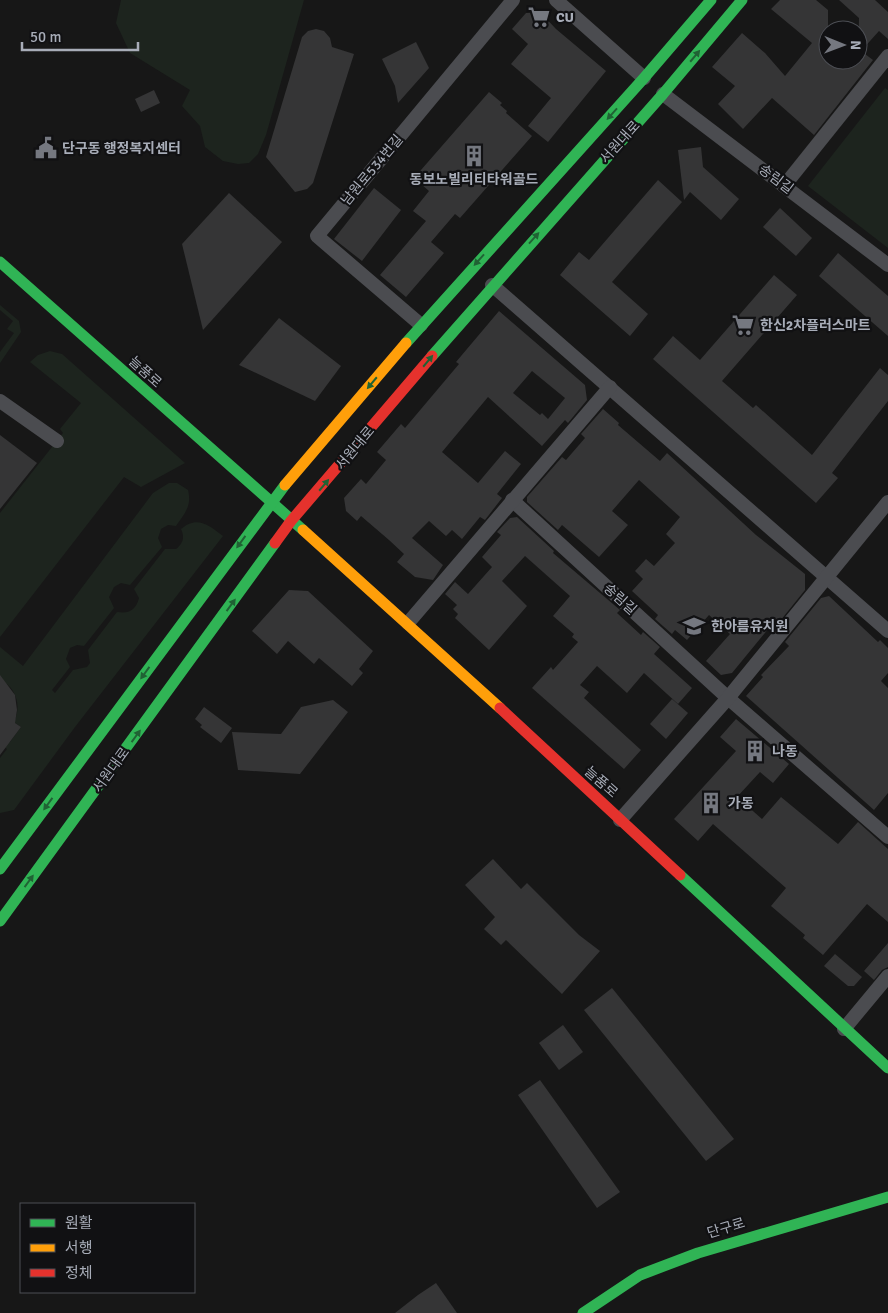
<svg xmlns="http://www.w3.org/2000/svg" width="888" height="1313" font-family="Signika,'Noto Sans KR',sans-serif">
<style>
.green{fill:#1d241e}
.building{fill:#353536;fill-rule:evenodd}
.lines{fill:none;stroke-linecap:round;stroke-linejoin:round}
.street{stroke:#4b4c50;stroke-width:14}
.fast{stroke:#30b455;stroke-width:11}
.slow{stroke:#ff9f0a;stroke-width:11}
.jam{stroke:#e5322d;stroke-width:11}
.oneway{fill:#206234}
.labels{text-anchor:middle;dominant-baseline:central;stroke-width:4.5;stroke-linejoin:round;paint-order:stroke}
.poi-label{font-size:14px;font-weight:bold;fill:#a8adb8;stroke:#111113;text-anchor:start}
.street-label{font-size:14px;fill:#a8adb8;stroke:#111113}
</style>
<rect width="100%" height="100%" fill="#171717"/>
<g class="green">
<path d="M 121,0 L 304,0 L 266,135 L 258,154 L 249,163 L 238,164 L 223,161 L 205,147 L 200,126 L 182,106 L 190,90 L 130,53 L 116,23 Z"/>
<path d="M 885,88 L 888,90 L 888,248 L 808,186 Z"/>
<path d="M 0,305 L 19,321 L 21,332 L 0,363 L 0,352 L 14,333 L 7,329 L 13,321 L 0,310 Z"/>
<path d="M 50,351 L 62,354 L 185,463 L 141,487 L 124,477 L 0,637 L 0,513 L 63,433 L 60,429 L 81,403 L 30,362 L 38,355 Z"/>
<path d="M 169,483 L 177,483 L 188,490 C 192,506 185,513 176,526 L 168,525 L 161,529 L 158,538 L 162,547 L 130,585 L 121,583 L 114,587 L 109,597 L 114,608 L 84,646 L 77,645 L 70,648 L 66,659 L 70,667 L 52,690 L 55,693 L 73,670 L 87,667 L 90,663 L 88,650 L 117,612 C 129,614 136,610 139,598 L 134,589 L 165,549 L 176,549 C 183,544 185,537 181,529 C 197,515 209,525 223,536 L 75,727 L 14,810 L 0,813 L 0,758 L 7,749 L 2,745 L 10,742 L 21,727 L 14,722 C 22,705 16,688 0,679 L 0,647 L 23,666 L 153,493 Z"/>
</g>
<g class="building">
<path d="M 780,0 L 816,0 L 828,10 L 828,60 L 858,60 L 859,18 L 839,0 L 875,0 L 888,12 L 888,39 L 879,31 L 861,51 L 873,60 L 814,135 L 772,98 L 743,129 L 718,104 L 735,86 L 712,67 L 742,33 L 765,53 L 785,76 L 812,43 L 771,9 Z"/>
<path d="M 540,12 L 556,29 L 606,71 L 548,142 L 528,126 L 551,98 L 511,64 L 528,44 L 512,29 L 526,13 Z"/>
<path d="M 316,29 L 324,31 L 330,38 L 332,47 L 354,54 L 313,183 L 307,189 L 295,192 L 266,157 L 302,37 L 308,31 Z"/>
<path d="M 416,42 L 429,68 L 398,103 L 395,86 L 382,59 Z"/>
<path d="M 154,90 L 160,103 L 141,112 L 135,99 Z"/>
<path d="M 489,92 L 502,103 L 500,105 L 507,111 L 506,113 L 532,136 L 460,218 L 455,214 L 431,242 L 444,253 L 406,297 L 380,275 L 426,221 L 413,211 L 429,191 L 414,178 Z"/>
<path d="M 701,147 L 703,167 L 739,199 L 721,220 L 690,192 L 684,200 L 678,150 Z"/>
<path d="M 658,180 L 682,202 L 612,282 L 648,314 L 630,336 L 560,275 L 579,252 L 589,260 Z"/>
<path d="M 374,188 L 401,210 L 362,261 L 334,239 Z"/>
<path d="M 229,193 L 282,242 L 203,330 L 182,244 Z"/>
<path d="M 780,208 L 812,238 L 796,256 L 763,227 Z"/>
<path d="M 838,253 L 888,296 L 888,336 L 819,276 Z"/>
<path d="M 774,275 L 797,295 L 722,381 L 753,408 L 756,405 L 812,455 L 880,368 L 888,375 L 888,401 L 832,473 L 838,478 L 816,503 L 653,359 L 673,336 L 700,360 Z"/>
<path d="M 499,311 L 585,385 L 587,400 L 568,423 L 565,420 L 542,446 L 488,397 L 442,452 L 478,483 L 505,451 L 521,464 L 497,494 L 502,498 L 485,520 L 480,517 L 462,539 L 452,530 L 446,536 L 429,521 L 412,538 L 443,565 L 433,580 L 415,577 L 397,562 L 404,554 L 389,540 L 361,516 L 357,521 L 346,511 L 344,498 L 361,479 L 366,484 L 386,460 L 377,452 L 401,424 L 405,428 L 459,364 L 456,362 ZM 532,371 L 565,398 L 548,419 L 542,413 L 540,415 L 513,393 Z"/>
<path d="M 279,318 L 341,366 L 315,401 L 239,365 Z"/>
<path d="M 603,409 L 619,423 L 618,425 L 660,461 L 667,453 L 756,535 L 805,574 L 805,590 L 772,631 L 769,628 L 732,673 L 721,675 L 706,661 L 730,634 L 709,615 L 687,640 L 675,630 L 672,634 L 655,619 L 658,615 L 632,591 L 643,579 L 635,571 L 646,559 L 654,566 L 675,543 L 666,534 L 680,517 L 639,480 L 612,511 L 628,525 L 599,557 L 562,525 L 558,530 L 527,502 L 527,497 L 562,457 L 566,460 L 585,438 L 581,434 Z"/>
<path d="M 0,435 L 37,463 L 0,509 Z"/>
<path d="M 517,517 L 554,551 L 553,553 L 620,610 L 617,613 L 641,635 L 643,632 L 660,647 L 654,654 L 692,688 L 678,704 L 644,673 L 627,693 L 597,666 L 580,685 L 589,692 L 584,698 L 641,750 L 624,769 L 532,688 L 551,667 L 553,670 L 578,642 L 572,637 L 574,634 L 553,616 L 570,596 L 525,556 L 502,581 L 527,606 L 489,650 L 455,618 L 458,614 L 453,609 L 457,605 L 445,594 L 455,582 L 468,594 L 492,567 L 482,557 L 501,535 L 497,532 L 510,518 Z"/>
<path d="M 289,590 L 308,591 L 373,651 L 359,669 L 363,673 L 352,686 L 319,658 L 314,664 L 288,641 L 277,654 L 252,631 Z"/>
<path d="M 829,596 L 878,642 L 880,640 L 888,648 L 888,673 L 881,681 L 888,688 L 888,793 L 874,810 L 746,696 L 763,677 L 761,675 L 789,646 L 785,642 L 821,598 Z"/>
<path d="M 0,675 L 15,695 L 17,710 L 15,723 L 21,727 L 0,755 Z"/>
<path d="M 672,699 L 688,713 L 666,739 L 650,724 Z"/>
<path d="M 333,700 L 348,712 L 300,774 L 238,770 L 232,732 L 281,734 L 301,707 Z"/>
<path d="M 204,707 L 232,728 L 221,743 L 200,727 L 202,725 L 195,719 Z"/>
<path d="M 736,719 L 789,764 L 773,783 L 760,772 L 737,797 L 762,819 L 781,797 L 838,844 L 858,822 L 888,849 L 888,922 L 867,904 L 823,955 L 803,938 L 805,935 L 771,906 L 786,888 L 713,824 L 698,841 L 674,819 L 736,751 L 720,737 Z"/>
<path d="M 493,859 L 521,889 L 527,883 L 579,935 L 600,951 L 562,994 L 506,940 L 501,945 L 484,929 L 495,917 L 465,885 Z"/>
<path d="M 888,943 L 888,967 L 882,970 L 874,980 L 864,971 Z"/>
<path d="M 835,954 L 862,977 L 854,986 L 848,986 L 824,966 Z"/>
<path d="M 612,988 L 734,1139 L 706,1161 L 584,1010 Z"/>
<path d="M 563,1025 L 583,1052 L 559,1070 L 539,1043 Z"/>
<path d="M 540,1080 L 620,1192 L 597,1208 L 518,1095 Z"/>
<path d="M 436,1283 L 457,1313 L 395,1313 L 418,1295 Z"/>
</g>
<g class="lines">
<g class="street">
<path d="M 556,0 L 644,78"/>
<path d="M 663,94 L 888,265"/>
<path d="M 784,186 L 888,56"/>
<path d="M 492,285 L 888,631"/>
<path d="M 421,325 L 317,236 L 513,0"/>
<path d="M 0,401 L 57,441"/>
<path d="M 512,500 L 728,698 L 888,837"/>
<path d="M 408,623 L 610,387"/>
<path d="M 620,820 L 728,698 L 888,502"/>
<path d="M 844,1029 L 888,976"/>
</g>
<g class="fast">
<path d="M 0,262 L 303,530"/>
<path d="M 406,343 L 644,78 L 711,0"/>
<path d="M 432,356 L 663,94 L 742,0"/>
<path d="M 0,869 L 285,485"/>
<path d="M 680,875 L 888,1068"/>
<path d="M 0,921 L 275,543"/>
<path d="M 583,1313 L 640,1275 L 698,1253 L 888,1197"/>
</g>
<g class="slow">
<path d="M 285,485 L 406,343"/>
<path d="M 303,530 L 500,708"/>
</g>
<g class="jam">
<path d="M 275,543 L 291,521 L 432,356"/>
<path d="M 500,708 L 680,875"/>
</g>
</g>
<defs><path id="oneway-solid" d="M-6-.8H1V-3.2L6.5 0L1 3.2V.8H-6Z" transform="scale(1.25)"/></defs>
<g class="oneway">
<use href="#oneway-solid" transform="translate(695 56) rotate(-50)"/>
<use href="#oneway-solid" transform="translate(612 114) rotate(132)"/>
<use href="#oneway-solid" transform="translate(534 238) rotate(-48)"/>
<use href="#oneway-solid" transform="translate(479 260) rotate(132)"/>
<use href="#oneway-solid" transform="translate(428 361) rotate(-50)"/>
<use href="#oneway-solid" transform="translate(372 383) rotate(130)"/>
<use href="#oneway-solid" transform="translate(324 485) rotate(-50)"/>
<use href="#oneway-solid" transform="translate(241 542) rotate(126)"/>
<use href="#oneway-solid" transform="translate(231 605) rotate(-54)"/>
<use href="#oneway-solid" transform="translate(145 673) rotate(126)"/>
<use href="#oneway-solid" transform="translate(136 736) rotate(-54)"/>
<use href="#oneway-solid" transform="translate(48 804) rotate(126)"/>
<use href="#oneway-solid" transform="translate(29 881) rotate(-54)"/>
</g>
<defs>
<g id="supermarket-bare" transform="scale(1.725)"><path d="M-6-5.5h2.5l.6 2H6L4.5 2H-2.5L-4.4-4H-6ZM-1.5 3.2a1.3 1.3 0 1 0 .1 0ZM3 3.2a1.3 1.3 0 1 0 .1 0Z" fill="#757880" stroke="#111113" stroke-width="2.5" paint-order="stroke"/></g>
<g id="civic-bare" transform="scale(1.725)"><path d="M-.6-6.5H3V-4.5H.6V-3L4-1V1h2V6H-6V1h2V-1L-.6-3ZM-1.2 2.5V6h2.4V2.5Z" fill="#757880" stroke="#111113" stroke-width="2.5" paint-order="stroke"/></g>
<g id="building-bare" transform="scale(1.725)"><path d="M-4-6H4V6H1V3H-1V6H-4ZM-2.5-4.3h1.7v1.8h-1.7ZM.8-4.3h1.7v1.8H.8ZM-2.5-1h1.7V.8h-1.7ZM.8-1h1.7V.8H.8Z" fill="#757880" stroke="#111113" stroke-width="2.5" paint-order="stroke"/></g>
<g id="school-bare" transform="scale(1.725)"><path d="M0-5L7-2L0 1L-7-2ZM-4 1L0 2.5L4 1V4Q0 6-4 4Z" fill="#757880" stroke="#111113" stroke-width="2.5" paint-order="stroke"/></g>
</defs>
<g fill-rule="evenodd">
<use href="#supermarket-bare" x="539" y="17"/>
<use href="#civic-bare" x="46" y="148"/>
<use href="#building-bare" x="474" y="156"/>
<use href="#supermarket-bare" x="743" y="325"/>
<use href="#school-bare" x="694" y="626"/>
<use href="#building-bare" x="755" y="751"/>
<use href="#building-bare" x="711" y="803"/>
</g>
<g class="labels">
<g class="poi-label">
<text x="556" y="17">CU</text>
<text x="62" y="148">단구동 행정복지센터</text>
<text x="474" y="179" text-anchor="middle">동보노빌리티타워골드</text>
<text x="760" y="325">한신2차플러스마트</text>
<text x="711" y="626">한아름유치원</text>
<text x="772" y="751">나동</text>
<text x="728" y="803">가동</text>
</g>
<g class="street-label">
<text transform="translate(620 142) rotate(-48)">서원대로</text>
<text transform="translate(372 170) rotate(-50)">남원로534번길</text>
<text transform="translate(776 179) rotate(37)">송림길</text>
<text transform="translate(145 372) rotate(42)">늘품로</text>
<text transform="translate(355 448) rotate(-50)">서원대로</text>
<text transform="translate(620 599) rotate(42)">송림길</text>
<text transform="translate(111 770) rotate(-54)">서원대로</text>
<text transform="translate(601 782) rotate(41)">늘품로</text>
<text transform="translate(726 1228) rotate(-17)">단구로</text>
</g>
</g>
<rect x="20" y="1203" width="175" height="90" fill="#111113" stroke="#4d4f55"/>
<rect x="30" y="1219" width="25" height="8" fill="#30b455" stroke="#4d4f55"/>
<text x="65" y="1228" font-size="15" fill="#a8adb8">원활</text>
<rect x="30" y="1244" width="25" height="8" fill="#ff9f0a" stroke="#4d4f55"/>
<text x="65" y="1253" font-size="15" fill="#a8adb8">서행</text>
<rect x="30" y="1269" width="25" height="8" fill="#e5322d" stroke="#4d4f55"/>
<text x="65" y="1278" font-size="15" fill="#a8adb8">정체</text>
<g transform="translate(843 45) rotate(91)"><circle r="24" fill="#111113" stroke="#4d4f55"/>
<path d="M0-4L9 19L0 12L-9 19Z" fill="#757880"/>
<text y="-8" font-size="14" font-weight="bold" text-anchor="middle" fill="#a8adb8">N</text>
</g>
<path d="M22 42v8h116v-8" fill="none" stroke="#a8adb8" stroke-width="2.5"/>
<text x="30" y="42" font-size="15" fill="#a8adb8" stroke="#111113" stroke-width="4" paint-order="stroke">50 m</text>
</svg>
